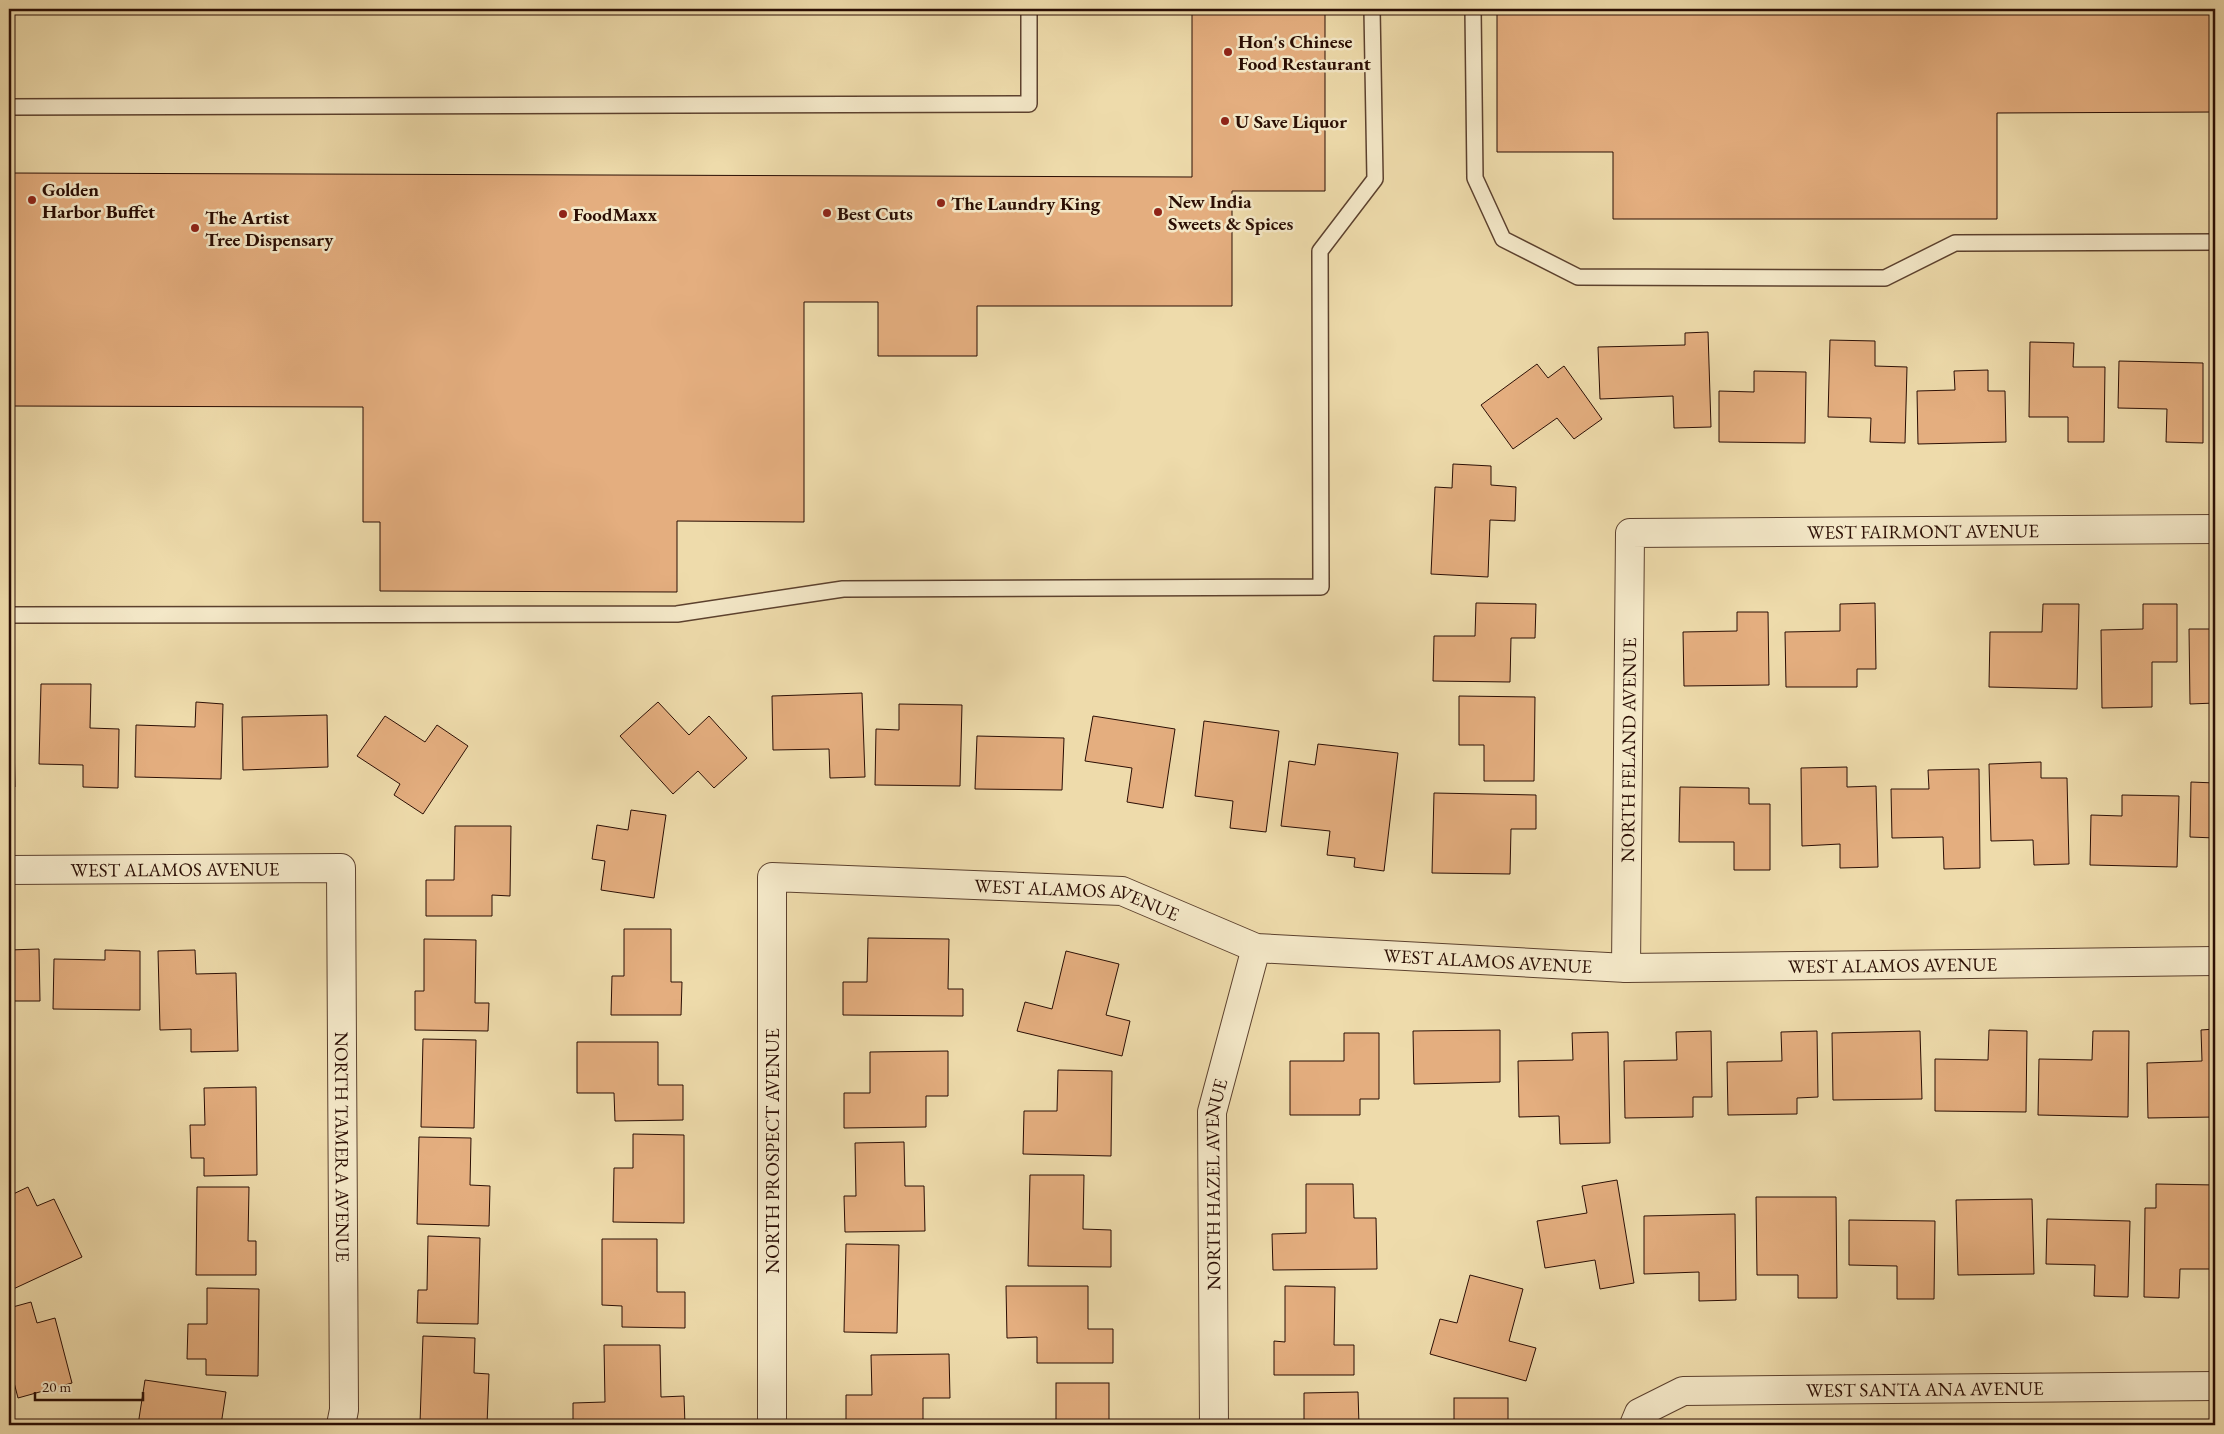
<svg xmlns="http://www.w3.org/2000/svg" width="2224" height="1434" font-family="'EB Garamond',serif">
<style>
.building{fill:#e4ae7f;stroke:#2b0e04}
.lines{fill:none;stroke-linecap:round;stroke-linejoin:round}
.service-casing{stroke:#5c412e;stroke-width:18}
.minor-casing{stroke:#5c412e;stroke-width:30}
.service{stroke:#f4e8c8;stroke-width:15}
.minor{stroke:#f4e8c8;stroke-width:28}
.poi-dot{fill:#8f2418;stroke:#f4e8c8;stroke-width:2}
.labels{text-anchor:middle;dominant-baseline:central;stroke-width:5;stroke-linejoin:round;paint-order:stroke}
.poi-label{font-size:19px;font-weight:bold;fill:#2b0e04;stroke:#f4e8c8;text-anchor:start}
.street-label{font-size:19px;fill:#2b0e04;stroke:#f4e8c8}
</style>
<rect width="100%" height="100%" fill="#eedbab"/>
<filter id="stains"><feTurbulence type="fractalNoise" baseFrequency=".004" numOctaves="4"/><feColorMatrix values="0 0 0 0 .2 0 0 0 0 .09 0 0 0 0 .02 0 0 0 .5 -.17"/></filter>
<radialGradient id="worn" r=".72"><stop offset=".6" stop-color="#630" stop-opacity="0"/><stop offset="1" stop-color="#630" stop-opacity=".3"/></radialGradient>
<g class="building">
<path d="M 1192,9 L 1325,9 L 1325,191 L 1232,191 L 1232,306 L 977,306 L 977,356 L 878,356 L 878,302 L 804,302 L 804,522 L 677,521 L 677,592 L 380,591 L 380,522 L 363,522 L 363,407 L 9,406 L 9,173 L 1192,177 Z"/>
<path d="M 1497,9 L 2215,9 L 2215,112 L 1997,113 L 1997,219 L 1613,219 L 1613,152 L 1497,152 Z"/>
<path d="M 1708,332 L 1711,427 L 1674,428 L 1673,396 L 1600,399 L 1598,347 L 1685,345 L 1685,333 Z"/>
<path d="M 1830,340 L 1875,341 L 1875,366 L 1907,367 L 1905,443 L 1870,442 L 1871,418 L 1828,417 Z"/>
<path d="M 2030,342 L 2074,343 L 2073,367 L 2105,367 L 2104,442 L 2068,442 L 2068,417 L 2029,417 Z"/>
<path d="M 2119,361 L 2203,363 L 2203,443 L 2166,442 L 2167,409 L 2118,408 Z"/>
<path d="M 1537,364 L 1548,378 L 1564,366 L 1602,419 L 1574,439 L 1557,418 L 1513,449 L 1481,405 Z"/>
<path d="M 1988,370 L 1988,391 L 2005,391 L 2006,442 L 1918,444 L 1917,391 L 1955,390 L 1954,371 Z"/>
<path d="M 1754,371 L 1806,372 L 1805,443 L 1719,442 L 1719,391 L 1754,392 Z"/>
<path d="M 2213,390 L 2215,390 L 2215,440 L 2212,440 Z"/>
<path d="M 1453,464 L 1491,466 L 1491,485 L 1516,487 L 1515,521 L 1490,520 L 1488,577 L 1431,574 L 1435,487 L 1452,488 Z"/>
<path d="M 1476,603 L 1536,604 L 1535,638 L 1511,638 L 1510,682 L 1433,681 L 1434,636 L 1475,636 Z"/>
<path d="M 1875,603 L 1876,669 L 1857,669 L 1857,687 L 1786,687 L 1785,632 L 1840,631 L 1840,604 Z"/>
<path d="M 2043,604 L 2079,604 L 2077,689 L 1989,687 L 1990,632 L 2042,632 Z"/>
<path d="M 2143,604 L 2177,604 L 2177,662 L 2152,662 L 2152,707 L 2102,708 L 2101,630 L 2143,629 Z"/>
<path d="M 1737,612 L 1768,612 L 1769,685 L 1684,686 L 1683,632 L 1737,631 Z"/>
<path d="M 2189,629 L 2215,629 L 2215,703 L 2190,704 Z"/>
<path d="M 41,684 L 91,684 L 90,728 L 119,729 L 118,788 L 83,787 L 83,765 L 39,764 Z"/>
<path d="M 862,693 L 865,777 L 830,778 L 829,749 L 773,750 L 772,696 Z"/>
<path d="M 1459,696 L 1535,697 L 1534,781 L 1484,781 L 1484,745 L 1459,745 Z"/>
<path d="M 196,702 L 223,704 L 221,779 L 135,777 L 136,725 L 195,727 Z"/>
<path d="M 658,702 L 689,735 L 709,716 L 747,758 L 714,788 L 698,771 L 673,794 L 620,736 Z"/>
<path d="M 899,704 L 962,705 L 960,786 L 875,785 L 876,729 L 899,730 Z"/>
<path d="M 327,715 L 328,767 L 243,770 L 242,717 Z"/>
<path d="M 385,716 L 425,742 L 437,725 L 468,746 L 423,814 L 394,795 L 400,784 L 357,756 Z"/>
<path d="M 1093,716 L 1175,729 L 1163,808 L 1127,802 L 1132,768 L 1085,761 Z"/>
<path d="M 1204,721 L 1279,731 L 1266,832 L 1230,828 L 1233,801 L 1195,796 Z"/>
<path d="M 977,736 L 1064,738 L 1062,790 L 975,789 Z"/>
<path d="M 9,737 L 14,737 L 15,787 L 9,788 Z"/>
<path d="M 1318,744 L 1398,753 L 1384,871 L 1354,867 L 1355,858 L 1327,855 L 1330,831 L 1281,826 L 1289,761 L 1315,765 Z"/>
<path d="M 2041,762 L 2041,778 L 2067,778 L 2069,864 L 2034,865 L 2033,840 L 1991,841 L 1989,764 Z"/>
<path d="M 1847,767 L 1847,787 L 1876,786 L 1878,867 L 1840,868 L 1840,844 L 1802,846 L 1801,768 Z"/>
<path d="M 1979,769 L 1980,868 L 1944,869 L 1943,837 L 1892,838 L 1891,789 L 1929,789 L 1928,770 Z"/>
<path d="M 2191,782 L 2215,783 L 2215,838 L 2190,837 Z"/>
<path d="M 1680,787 L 1749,788 L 1749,804 L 1770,804 L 1770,870 L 1734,870 L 1734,842 L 1679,842 Z"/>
<path d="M 1434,793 L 1536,795 L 1536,829 L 1511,829 L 1510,874 L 1432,873 Z"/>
<path d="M 2122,795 L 2179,796 L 2177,867 L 2090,865 L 2091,815 L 2122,816 Z"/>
<path d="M 631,810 L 666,815 L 654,898 L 601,890 L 605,861 L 592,859 L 597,825 L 628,830 Z"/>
<path d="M 455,826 L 511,826 L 510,896 L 492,895 L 492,916 L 426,916 L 426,880 L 454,880 Z"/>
<path d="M 624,929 L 671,929 L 671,982 L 682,982 L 681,1015 L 611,1015 L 612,976 L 624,976 Z"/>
<path d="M 868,938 L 949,939 L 948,989 L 963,989 L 963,1016 L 843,1015 L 843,982 L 867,982 Z"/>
<path d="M 424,939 L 476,940 L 475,1003 L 489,1003 L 488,1031 L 415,1030 L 415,991 L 424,991 Z"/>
<path d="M 39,949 L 40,1001 L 9,1001 L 9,950 Z"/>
<path d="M 105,950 L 140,951 L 140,1010 L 53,1009 L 54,959 L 105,960 Z"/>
<path d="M 195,950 L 196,974 L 236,973 L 238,1051 L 191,1052 L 191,1029 L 160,1030 L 158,951 Z"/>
<path d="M 1066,951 L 1119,964 L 1106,1015 L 1130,1021 L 1122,1056 L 1017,1031 L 1025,1002 L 1052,1009 Z"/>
<path d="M 2215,1029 L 2215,1117 L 2148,1118 L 2147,1063 L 2202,1061 L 2201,1030 Z"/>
<path d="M 1500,1030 L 1500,1082 L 1414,1084 L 1413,1031 Z"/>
<path d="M 1989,1030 L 2027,1031 L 2026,1112 L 1935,1111 L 1935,1059 L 1988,1060 Z"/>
<path d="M 1711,1031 L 1712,1097 L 1693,1097 L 1693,1117 L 1625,1118 L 1624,1061 L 1677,1060 L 1676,1032 Z"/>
<path d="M 1817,1031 L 1818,1097 L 1797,1098 L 1797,1114 L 1728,1115 L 1727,1062 L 1782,1061 L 1781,1032 Z"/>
<path d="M 1920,1031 L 1922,1099 L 1833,1100 L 1832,1033 Z"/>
<path d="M 2093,1031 L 2129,1031 L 2128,1117 L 2038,1115 L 2039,1059 L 2092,1060 Z"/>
<path d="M 1608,1032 L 1610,1143 L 1560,1144 L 1559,1116 L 1519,1117 L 1518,1061 L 1573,1060 L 1572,1033 Z"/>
<path d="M 1344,1033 L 1379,1033 L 1379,1099 L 1360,1099 L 1360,1115 L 1290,1115 L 1290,1061 L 1344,1061 Z"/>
<path d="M 423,1039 L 476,1040 L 474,1128 L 421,1127 Z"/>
<path d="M 577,1042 L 658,1042 L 658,1085 L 683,1085 L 683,1120 L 615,1121 L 614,1093 L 577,1093 Z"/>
<path d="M 948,1051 L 948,1096 L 926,1096 L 926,1127 L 844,1128 L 844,1093 L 870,1093 L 870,1052 Z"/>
<path d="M 1058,1070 L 1112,1071 L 1111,1156 L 1023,1154 L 1024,1111 L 1057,1111 Z"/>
<path d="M 256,1087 L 257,1175 L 204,1176 L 204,1158 L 191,1158 L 190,1125 L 205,1125 L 204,1088 Z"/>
<path d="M 633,1134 L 684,1135 L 684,1223 L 613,1222 L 614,1168 L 633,1168 Z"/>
<path d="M 419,1137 L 471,1138 L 470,1185 L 490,1186 L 489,1226 L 417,1224 Z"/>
<path d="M 904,1142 L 905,1186 L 924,1186 L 925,1231 L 845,1232 L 844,1196 L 856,1196 L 855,1143 Z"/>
<path d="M 1030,1175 L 1084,1175 L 1083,1229 L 1111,1230 L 1111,1267 L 1028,1266 Z"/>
<path d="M 1617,1180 L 1634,1283 L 1600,1289 L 1595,1260 L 1545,1268 L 1537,1221 L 1587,1213 L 1582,1186 Z"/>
<path d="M 1306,1184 L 1353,1184 L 1354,1218 L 1376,1218 L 1377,1269 L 1273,1270 L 1272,1234 L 1306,1233 Z"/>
<path d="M 2156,1184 L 2215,1185 L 2215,1269 L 2180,1269 L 2179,1298 L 2144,1297 L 2145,1208 L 2156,1208 Z"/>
<path d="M 28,1187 L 37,1206 L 54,1199 L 82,1257 L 9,1291 L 9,1196 Z"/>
<path d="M 197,1187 L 249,1187 L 248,1241 L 256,1241 L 256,1275 L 196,1275 Z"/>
<path d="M 1756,1197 L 1836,1197 L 1837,1298 L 1798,1298 L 1798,1275 L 1757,1275 Z"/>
<path d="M 2032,1199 L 2034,1274 L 1958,1275 L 1956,1200 Z"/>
<path d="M 1735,1214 L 1736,1300 L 1699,1301 L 1699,1272 L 1644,1274 L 1644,1216 Z"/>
<path d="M 2047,1219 L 2130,1221 L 2128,1297 L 2094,1296 L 2095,1265 L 2046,1264 Z"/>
<path d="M 1849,1220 L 1935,1221 L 1934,1299 L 1897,1299 L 1897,1266 L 1849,1265 Z"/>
<path d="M 428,1236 L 480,1238 L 478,1324 L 417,1323 L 418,1290 L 427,1290 Z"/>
<path d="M 602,1239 L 657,1239 L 657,1292 L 685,1292 L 685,1328 L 622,1327 L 622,1306 L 602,1305 Z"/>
<path d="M 846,1244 L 899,1245 L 897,1333 L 844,1332 Z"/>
<path d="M 1470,1275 L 1523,1289 L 1509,1341 L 1536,1348 L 1526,1381 L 1430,1354 L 1440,1319 L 1457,1323 Z"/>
<path d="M 1006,1286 L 1088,1286 L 1088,1329 L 1113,1329 L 1113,1363 L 1037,1363 L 1037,1337 L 1007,1338 Z"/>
<path d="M 1285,1286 L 1335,1287 L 1334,1345 L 1354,1345 L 1354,1375 L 1274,1375 L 1274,1341 L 1285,1342 Z"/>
<path d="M 207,1288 L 259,1289 L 258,1376 L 206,1375 L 206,1359 L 187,1359 L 188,1324 L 207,1324 Z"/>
<path d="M 31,1302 L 37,1323 L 55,1318 L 72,1383 L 18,1398 L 9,1363 L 9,1308 Z"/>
<path d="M 423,1336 L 475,1338 L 474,1373 L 489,1374 L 487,1425 L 420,1423 Z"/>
<path d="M 604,1345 L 660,1345 L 661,1397 L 684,1396 L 685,1425 L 573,1425 L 573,1403 L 605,1402 Z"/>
<path d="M 949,1354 L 950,1398 L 923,1398 L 923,1425 L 846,1425 L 846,1395 L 872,1395 L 871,1355 Z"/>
<path d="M 145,1380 L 226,1392 L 221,1425 L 138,1425 Z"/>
<rect x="1056" y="1383" width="53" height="42"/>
<path d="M 1358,1392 L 1359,1425 L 1304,1425 L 1304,1393 Z"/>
<rect x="1454" y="1398" width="54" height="27"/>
</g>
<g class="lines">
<g class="service-casing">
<g id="service">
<path d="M 1473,9 L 1475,178 L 1503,239 L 1578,277 L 1885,278 L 1955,243 L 2215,242"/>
<path d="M 9,107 L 1029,104 L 1029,9"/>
<path d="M 9,615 L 677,614 L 843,589 L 1321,587 L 1320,251 L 1375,179 L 1372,9"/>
</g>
</g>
<g class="minor-casing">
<g id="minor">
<path id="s1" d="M 9,870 L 341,868 L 344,1410 L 341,1425"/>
<path id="s2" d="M 1626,968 L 1630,533 L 2215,529"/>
<path id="s3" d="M 772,1425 L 772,877 L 1122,891 L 1256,948 L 1626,968 L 2215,961"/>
<path id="s4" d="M 1214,1425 L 1212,1112 L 1256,948"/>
<path id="s5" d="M 1634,1425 L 1639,1413 L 1683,1391 L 2215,1386"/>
</g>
</g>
<use href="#service" class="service"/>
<use href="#minor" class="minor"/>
</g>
<g class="poi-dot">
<circle cx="1228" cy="52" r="5"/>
<circle cx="1225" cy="121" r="5"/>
<circle cx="32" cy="200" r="5"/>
<circle cx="941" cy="203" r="5"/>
<circle cx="1158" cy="212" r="5"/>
<circle cx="827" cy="213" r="5"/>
<circle cx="563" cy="214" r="5"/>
<circle cx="195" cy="228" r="5"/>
</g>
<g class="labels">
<g class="poi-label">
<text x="1238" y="41">Hon's Chinese<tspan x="1238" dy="22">Food Restaurant</tspan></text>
<text x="1235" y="121">U Save Liquor</text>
<text x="42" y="189">Golden<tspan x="42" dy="22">Harbor Buffet</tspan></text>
<text x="1168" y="201">New India<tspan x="1168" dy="22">Sweets &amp; Spices</tspan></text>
<text x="951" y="203">The Laundry King</text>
<text x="837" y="213">Best Cuts</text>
<text x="573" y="214">FoodMaxx</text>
<text x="205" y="217">The Artist<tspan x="205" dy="22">Tree Dispensary</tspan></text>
</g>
<g class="street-label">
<text stroke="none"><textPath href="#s2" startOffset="728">WEST FAIRMONT AVENUE</textPath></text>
<text stroke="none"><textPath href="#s2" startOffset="218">NORTH FELAND AVENUE</textPath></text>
<text stroke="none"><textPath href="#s1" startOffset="166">WEST ALAMOS AVENUE</textPath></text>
<text stroke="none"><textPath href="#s3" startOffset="855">WEST ALAMOS AVENUE</textPath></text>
<text stroke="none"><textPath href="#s3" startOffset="1276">WEST ALAMOS AVENUE</textPath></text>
<text stroke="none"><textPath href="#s3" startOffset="1681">WEST ALAMOS AVENUE</textPath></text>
<text stroke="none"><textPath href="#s1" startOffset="611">NORTH TAMERA AVENUE</textPath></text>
<text transform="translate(772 1151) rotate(-90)">NORTH PROSPECT AVENUE</text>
<text stroke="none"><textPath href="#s4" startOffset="241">NORTH HAZEL AVENUE</textPath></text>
<text stroke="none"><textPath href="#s5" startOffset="304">WEST SANTA ANA AVENUE</textPath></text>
</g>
</g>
<rect width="2224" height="1434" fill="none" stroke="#eedbab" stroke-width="30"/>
<rect x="10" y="10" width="2204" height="1414" fill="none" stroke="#2b0e04" stroke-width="2.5"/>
<rect x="15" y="15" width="2194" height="1404" fill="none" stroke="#2b0e04"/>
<path d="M35 1392v8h108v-8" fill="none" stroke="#2b0e04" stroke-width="2.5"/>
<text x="42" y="1392" font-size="15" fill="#2b0e04" stroke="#f4e8c8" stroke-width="4" paint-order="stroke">20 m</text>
<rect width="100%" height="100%" filter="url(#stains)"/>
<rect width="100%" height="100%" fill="url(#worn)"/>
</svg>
